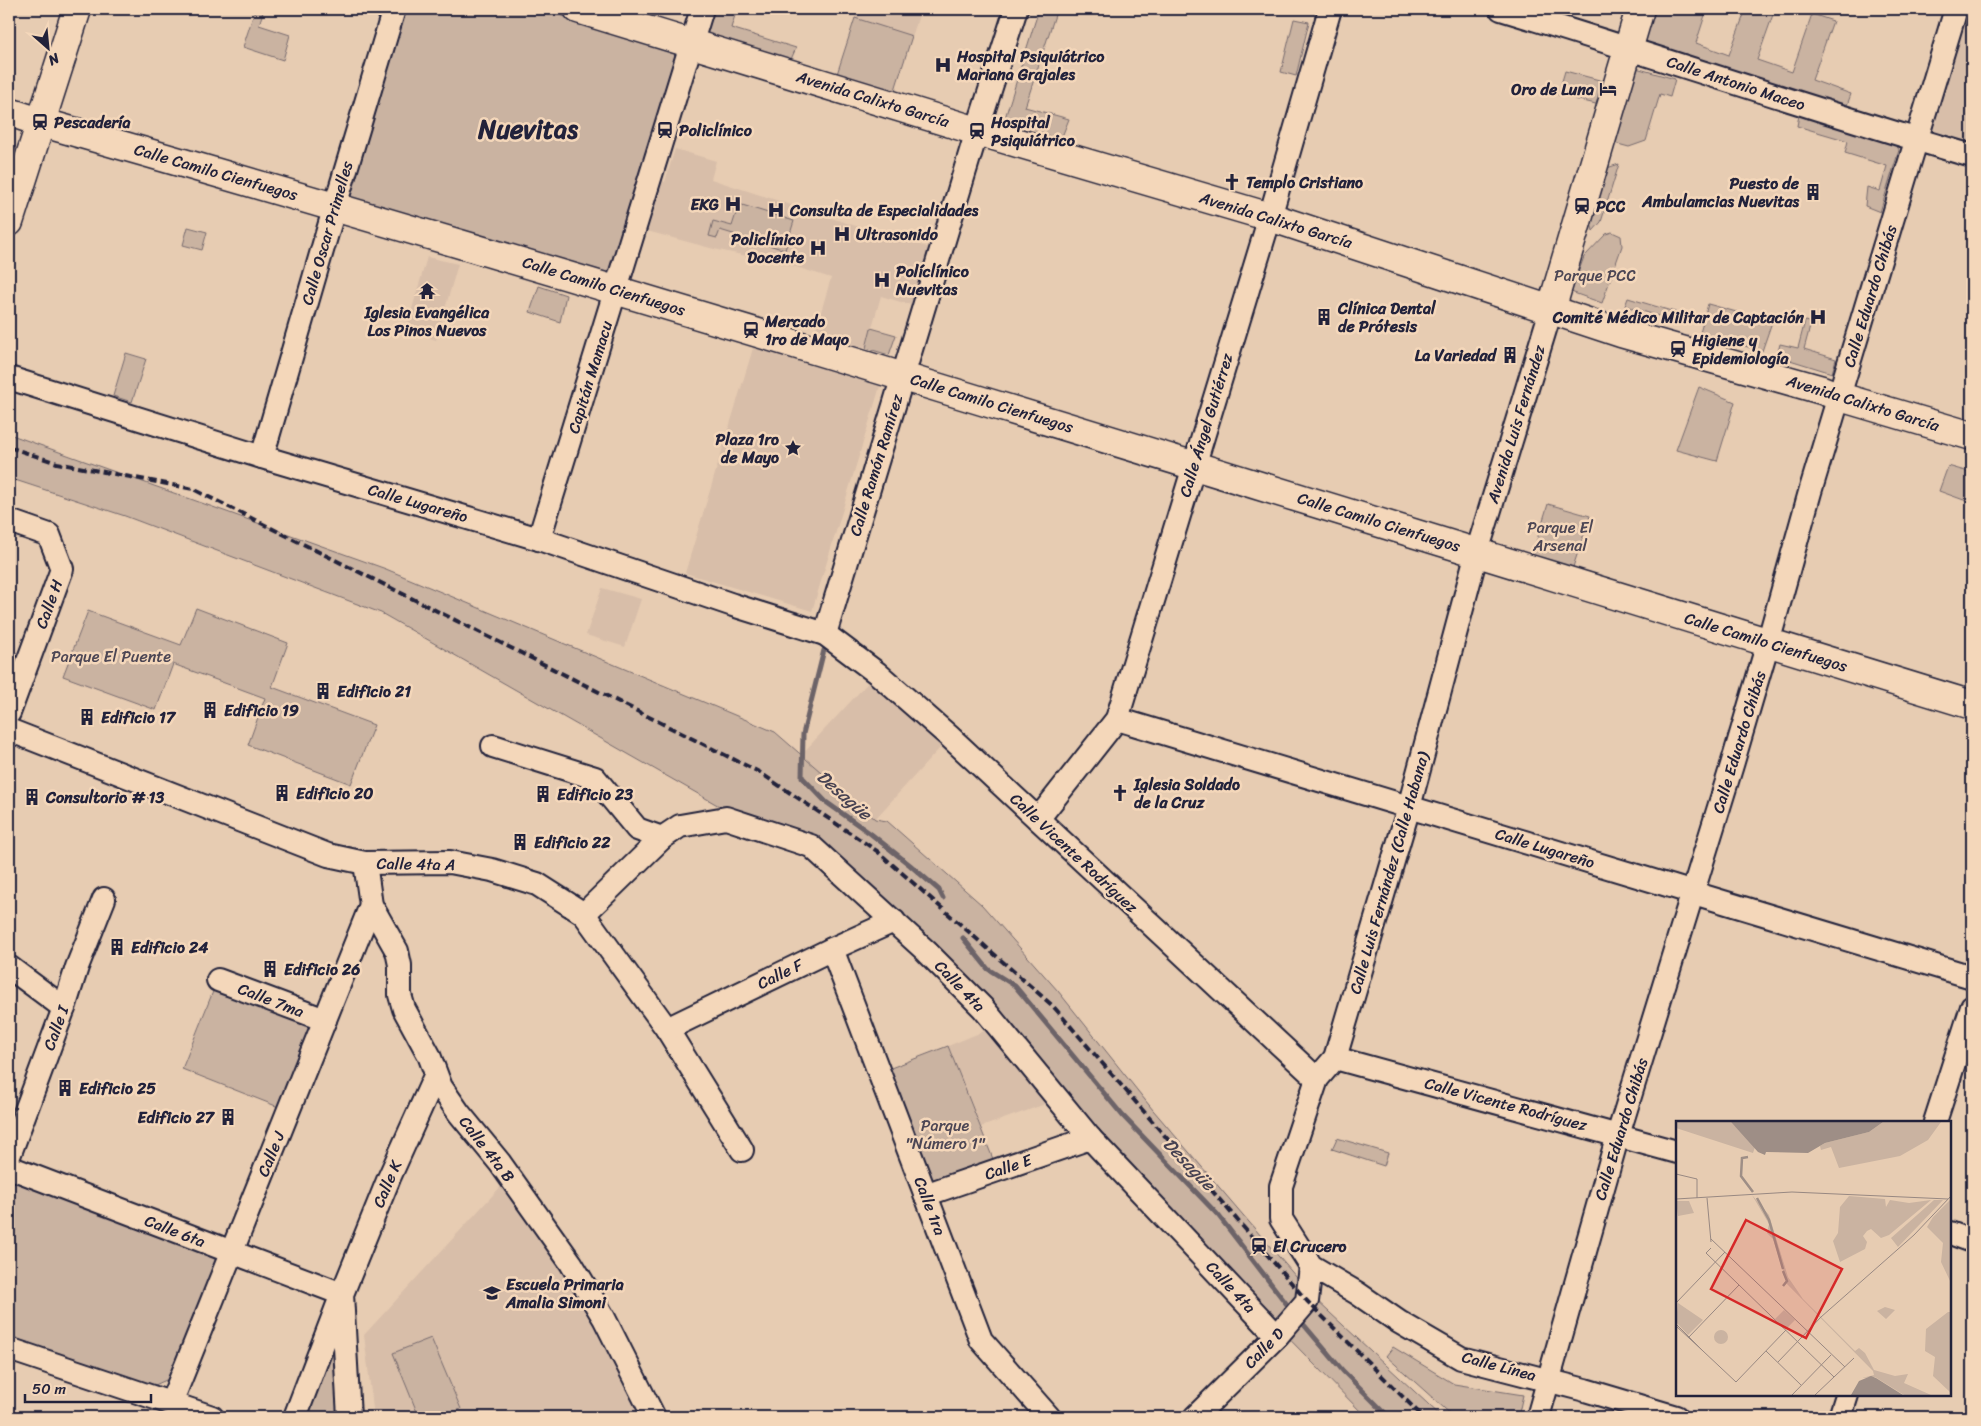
<svg xmlns="http://www.w3.org/2000/svg" width="1981" height="1426" font-family="Sriracha,sans-serif">
<style>
.built{fill:#d8bea9}
.green{fill:#cab3a1;stroke:#766a6e}
.lines{fill:none;stroke-linecap:round;stroke-linejoin:round}
.stream{stroke:#6c6368;stroke-width:5}
.minor-casing{stroke:#22223b;stroke-width:26}
.major-casing{stroke:#22223b;stroke-width:31}
.minor{stroke:#f4d7ba;stroke-width:22}
.major{stroke:#f4d7ba;stroke-width:28}
.rail{stroke:#22223b;stroke-width:4;stroke-dasharray:8 4;stroke-linecap:butt}
.labels{text-anchor:middle;dominant-baseline:central;stroke-width:5;stroke-linejoin:round;paint-order:stroke}
.poi-label{font-size:16px;font-weight:bold;fill:#22223b;stroke:#f4d7ba;text-anchor:start}
.street-label{font-size:16px;fill:#22223b;stroke:#f4d7ba}
.park-label{font-size:16px;fill:#4c4654;stroke:#f4d7ba}
.water-label{font-size:18px;font-style:italic;fill:#474252;stroke:#f4d7ba}
.town-label{font-size:26px;font-weight:bold;fill:#22223b;stroke:#f4d7ba}
.inset-river{fill:none;stroke:#9e8e86;stroke-width:2.5}
.inset-road{fill:none;stroke:#988882;stroke-width:1}
.view{fill:#d62828;fill-opacity:0.15;stroke:#d62828;stroke-width:2.5}
.inset-edge{fill:none;stroke:#22223b;stroke-width:2.5}
</style>
<rect width="100%" height="100%" fill="#e7ccb2"/>
<filter id="ink" filterUnits="userSpaceOnUse"><feTurbulence type="fractalNoise" baseFrequency=".02" numOctaves="2"/><feDisplacementMap in="SourceGraphic" scale="10" xChannelSelector="R" yChannelSelector="G"/><feConvolveMatrix kernelMatrix="1 2 1 2 8 2 1 2 1" color-interpolation-filters="sRGB"/></filter>
<g filter="url(#ink)">
<g class="built">
<path d="M 858,9 L 921,9 L 894,93 L 837,74 Z"/>
<path d="M 1956,9 L 1972,9 L 1972,156 L 1917,140 Z"/>
<path d="M 675,149 L 716,161 L 711,179 L 862,228 L 941,251 L 924,309 L 881,296 L 866,348 L 859,347 L 854,361 L 810,349 L 831,278 L 793,266 L 714,249 L 636,228 L 651,178 L 665,182 Z"/>
<path d="M 427,257 L 458,264 L 436,340 L 406,330 Z"/>
<path d="M 754,345 L 881,383 L 812,611 L 685,573 Z"/>
<path d="M 602,588 L 641,599 L 625,647 L 586,635 Z"/>
<path d="M 877,673 L 950,737 L 875,819 L 801,755 Z"/>
<path d="M 994,1027 L 1051,1102 L 981,1127 L 948,1046 Z"/>
<path d="M 504,1183 L 598,1318 L 646,1417 L 374,1417 L 364,1335 Z"/>
</g>
<g class="green">
<path d="M 404,9 L 538,9 L 677,50 L 608,274 L 347,197 Z"/>
<path d="M 710,9 L 737,9 L 731,28 L 796,48 L 788,66 L 701,38 Z"/>
<path d="M 1039,9 L 1057,9 L 1025,107 L 1069,119 L 1057,149 L 1000,134 Z"/>
<path d="M 1647,9 L 1707,9 L 1696,43 L 1729,55 L 1746,9 L 1775,9 L 1757,60 L 1792,72 L 1812,14 L 1833,21 L 1812,80 L 1851,94 L 1845,111 L 1636,46 Z"/>
<path d="M 255,10 L 263,12 L 259,25 L 290,35 L 283,60 L 243,47 Z"/>
<path d="M 855,18 L 912,36 L 894,93 L 837,74 Z"/>
<path d="M 1294,19 L 1309,22 L 1296,76 L 1281,72 Z"/>
<path d="M 1636,68 L 1675,79 L 1670,97 L 1660,94 L 1646,141 L 1629,147 L 1614,143 Z"/>
<path d="M 1565,71 L 1607,82 L 1600,105 L 1558,95 Z"/>
<path d="M 1799,115 L 1895,141 L 1899,150 L 1880,212 L 1865,206 L 1867,187 L 1880,191 L 1887,166 L 1845,153 L 1848,141 L 1797,126 Z"/>
<path d="M 1619,164 L 1601,222 L 1593,231 L 1590,219 L 1607,168 Z"/>
<path d="M 739,204 L 794,221 L 785,250 L 720,230 L 717,238 L 709,236 L 713,221 L 732,226 Z"/>
<path d="M 188,227 L 207,232 L 202,250 L 183,245 Z"/>
<path d="M 1612,232 L 1621,236 L 1622,246 L 1602,303 L 1571,292 L 1584,257 L 1606,234 Z"/>
<path d="M 539,286 L 566,295 L 560,322 L 530,312 Z"/>
<path d="M 1628,298 L 1678,313 L 1676,321 L 1625,306 Z"/>
<path d="M 1708,304 L 1772,322 L 1762,351 L 1700,333 Z"/>
<path d="M 1805,321 L 1811,323 L 1804,349 L 1836,359 L 1832,373 L 1777,356 L 1780,344 L 1798,348 Z"/>
<path d="M 871,328 L 896,335 L 889,355 L 866,348 Z"/>
<path d="M 126,353 L 146,359 L 132,402 L 113,396 Z"/>
<path d="M 1699,387 L 1735,402 L 1717,461 L 1676,450 Z"/>
<path d="M 9,434 L 386,569 L 775,732 L 875,819 L 887,821 L 982,905 L 1058,991 L 1153,1110 L 1315,1299 L 1442,1417 L 1366,1417 L 1089,1135 L 812,842 L 735,815 L 381,613 L 125,516 L 9,478 Z"/>
<path d="M 1948,466 L 1972,473 L 1972,503 L 1939,491 Z"/>
<path d="M 1548,504 L 1590,516 L 1569,579 L 1532,556 Z"/>
<path d="M 196,608 L 288,643 L 272,687 L 374,725 L 351,784 L 248,745 L 265,698 L 173,664 L 156,710 L 63,676 L 88,611 L 181,645 Z"/>
<path d="M 216,984 L 315,1023 L 281,1108 L 182,1069 Z"/>
<path d="M 948,1046 L 995,1164 L 928,1189 L 883,1071 Z"/>
<path d="M 1337,1138 L 1388,1153 L 1384,1166 L 1332,1149 Z"/>
<path d="M 16,1176 L 223,1257 L 175,1376 L 144,1390 L 9,1343 L 9,1195 Z"/>
<path d="M 342,1294 L 349,1417 L 295,1417 Z"/>
<path d="M 431,1338 L 461,1409 L 441,1417 L 419,1417 L 393,1353 Z"/>
<path d="M 1393,1347 L 1454,1384 L 1523,1395 L 1518,1417 L 1454,1417 L 1386,1356 Z"/>
</g>
<g class="lines">
<g class="stream">
<path d="M 824,650 L 803,734 L 802,777 L 826,802 L 871,834 L 910,865 L 939,890 L 943,898"/>
<path d="M 963,938 L 988,969 L 1015,986 L 1123,1116 L 1218,1215 L 1292,1311"/>
<path d="M 1299,1319 L 1343,1371 L 1389,1417"/>
</g>
<g class="minor-casing">
<g id="minor">
<path d="M 1501,9 C 1659,57 1814,110 1972,156"/>
<path d="M 1551,310 L 1477,552 L 1409,807 L 1335,1058 L 1317,1079 L 1281,1186 L 1281,1219 L 1311,1266 L 1357,1293 L 1399,1322 L 1461,1358 L 1585,1390 L 1676,1417"/>
<path d="M 9,378 L 262,457 L 539,539 L 733,605 L 825,634 L 877,673 L 950,737 L 1317,1079"/>
<path d="M 262,457 L 335,206 L 394,9"/>
<path d="M 9,521 L 49,535 L 62,569 L 9,713"/>
<path d="M 539,539 L 702,9"/>
<path d="M 825,634 L 977,131 L 1016,9"/>
<path d="M 1117,719 L 1972,977"/>
<path d="M 9,730 L 328,855 L 365,863 L 450,862 L 492,870 L 537,884 L 584,914 L 667,1029 L 742,1150"/>
<path d="M 493,746 L 595,778 L 637,829 L 662,838"/>
<path d="M 1038,819 L 1117,719 L 1270,217 L 1330,9"/>
<path d="M 365,863 L 371,905 L 397,951 L 400,965 L 400,995 L 404,1009 L 429,1055 L 441,1087 L 459,1113 L 500,1163 L 571,1263 L 604,1318 L 654,1417"/>
<path d="M 584,914 L 662,838 L 680,826 L 726,818 L 811,846 L 926,951 L 983,1008 L 1090,1138 L 1277,1336"/>
<path d="M 832,949 L 981,1340 L 1049,1417"/>
<path d="M 9,967 L 64,1008"/>
<path d="M 218,980 L 325,1020"/>
<path d="M 667,1029 L 832,949 L 894,921"/>
<path d="M 1335,1058 L 1677,1152"/>
<path d="M 1935,1122 L 1972,1007"/>
<path d="M 9,1156 L 64,1008 L 77,967 L 104,899"/>
<path d="M 9,1167 L 342,1294 L 295,1417"/>
<path d="M 925,1195 L 1090,1138"/>
<path d="M 1950,1233 L 1972,1241"/>
<path d="M 9,1349 L 212,1417"/>
<path d="M 171,1403 L 371,905"/>
<path d="M 349,1417 L 342,1294 L 389,1178 L 435,1076"/>
<path d="M 1195,1417 L 1277,1336 L 1307,1301 L 1311,1266"/>
<path d="M 1538,1417 L 1618,1135 L 1732,765 L 1768,643 L 1810,492 L 1956,9"/>
<path d="M 1840,1417 L 1847,1395"/>
</g>
</g>
<g class="major-casing">
<g id="major">
<path d="M 578,9 L 977,131 L 1270,217 L 1621,333 L 1822,390 L 1840,397 L 1972,436"/>
<path d="M 9,112 L 40,122 C 687,306 1329,508 1972,705"/>
<path d="M 9,222 L 77,9"/>
<path d="M 1551,310 L 1640,9"/>
</g>
</g>
<use href="#minor" class="minor"/>
<use href="#major" class="major"/>
<path class="rail" d="M 9,447 L 57,463 L 193,489 L 759,772 L 877,851 L 1053,1006 L 1307,1301 L 1423,1417"/>
</g>
</g>
<defs>
<g id="hospital-bare" transform="scale(1.35)"><path d="M-5-5h3v3.5h4V-5h3V5h-3V1.5h-4V5h-3Z" fill="#22223b" stroke="#f4d7ba" stroke-width="2.5" paint-order="stroke"/></g>
<g id="hotel-bare" transform="scale(1.35)"><path d="M-6-4.5h1.5V1H6V5H4.5V3h-9V5H-6ZM-4 0a1.8 1.8 0 1 1 3.6 0ZM.5 0V-2.5h3Q6-2.5 6 0Z" fill="#22223b" stroke="#f4d7ba" stroke-width="2.5" paint-order="stroke"/></g>
<g id="station-bare" transform="scale(1.35)"><path d="M-3-6H3Q5-6 5-4V2Q5 4 3 4L4.5 6H3L1.5 4h-3L-3 6H-4.5L-3 4Q-5 4-5 2V-4Q-5-6-3-6ZM-3.5-4v3h7v-3ZM-3.5 1v1.5H-2V1ZM2 1v1.5H3.5V1Z" fill="#22223b" stroke="#f4d7ba" stroke-width="2.5" paint-order="stroke"/></g>
<g id="church-bare" transform="scale(1.35)"><path d="M-1.2-6h2.4v3.5h3.3v2.4h-3.3V6h-2.4V-.1h-3.3v-2.4h3.3Z" fill="#22223b" stroke="#f4d7ba" stroke-width="2.5" paint-order="stroke"/></g>
<g id="building-bare" transform="scale(1.35)"><path d="M-4-6H4V6H1V3H-1V6H-4ZM-2.5-4.3h1.7v1.8h-1.7ZM.8-4.3h1.7v1.8H.8ZM-2.5-1h1.7V.8h-1.7ZM.8-1h1.7V.8H.8Z" fill="#22223b" stroke="#f4d7ba" stroke-width="2.5" paint-order="stroke"/></g>
<g id="temple-bare" transform="scale(1.35)"><path d="M0-6L5-2H3V0L6.5 2.5H4V6H1.5V3h-3V6H-4V2.5H-6.5L-3 0V-2H-5Z" fill="#22223b" stroke="#f4d7ba" stroke-width="2.5" paint-order="stroke"/></g>
<g id="sight-bare" transform="scale(1.35)"><path d="M0-6L1.8-2.2L6-1.7L2.9 1.2L3.7 5.4L0 3.3L-3.7 5.4L-2.9 1.2L-6-1.7L-1.8-2.2Z" fill="#22223b" stroke="#f4d7ba" stroke-width="2.5" paint-order="stroke"/></g>
<g id="school-bare" transform="scale(1.35)"><path d="M0-5L7-2L0 1L-7-2ZM-4 1L0 2.5L4 1V4Q0 6-4 4Z" fill="#22223b" stroke="#f4d7ba" stroke-width="2.5" paint-order="stroke"/></g>
</defs>
<g fill-rule="evenodd">
<use href="#hospital-bare" x="943" y="65"/>
<use href="#hotel-bare" x="1608" y="89"/>
<use href="#station-bare" x="40" y="122"/>
<use href="#station-bare" x="665" y="130"/>
<use href="#station-bare" x="977" y="131"/>
<use href="#church-bare" x="1232" y="182"/>
<use href="#building-bare" x="1813" y="192"/>
<use href="#hospital-bare" x="733" y="204"/>
<use href="#station-bare" x="1582" y="206"/>
<use href="#hospital-bare" x="776" y="210"/>
<use href="#hospital-bare" x="842" y="234"/>
<use href="#hospital-bare" x="818" y="248"/>
<use href="#hospital-bare" x="882" y="280"/>
<use href="#temple-bare" x="427" y="291"/>
<use href="#building-bare" x="1324" y="317"/>
<use href="#hospital-bare" x="1818" y="317"/>
<use href="#station-bare" x="751" y="330"/>
<use href="#station-bare" x="1678" y="349"/>
<use href="#building-bare" x="1510" y="355"/>
<use href="#sight-bare" x="793" y="448"/>
<use href="#building-bare" x="323" y="691"/>
<use href="#building-bare" x="210" y="710"/>
<use href="#building-bare" x="87" y="717"/>
<use href="#building-bare" x="282" y="793"/>
<use href="#church-bare" x="1120" y="793"/>
<use href="#building-bare" x="543" y="794"/>
<use href="#building-bare" x="32" y="797"/>
<use href="#building-bare" x="520" y="842"/>
<use href="#building-bare" x="117" y="947"/>
<use href="#building-bare" x="270" y="969"/>
<use href="#building-bare" x="65" y="1088"/>
<use href="#building-bare" x="228" y="1117"/>
<use href="#station-bare" x="1259" y="1246"/>
<use href="#school-bare" x="492" y="1293"/>
</g>
<g class="labels">
<g class="poi-label">
<text x="957" y="56">Hospital Psiquiátrico<tspan x="957" dy="18">Mariana Grajales</tspan></text>
<text x="1594" y="89" text-anchor="end">Oro de Luna</text>
<text x="54" y="122">Pescadería</text>
<text x="991" y="122">Hospital<tspan x="991" dy="18">Psiquiátrico</tspan></text>
<text x="679" y="130">Policlínico</text>
<text x="1246" y="182">Templo Cristiano</text>
<text x="1799" y="183" text-anchor="end">Puesto de<tspan x="1799" dy="18">Ambulamcias Nuevitas</tspan></text>
<text x="719" y="204" text-anchor="end">EKG</text>
<text x="1596" y="206">PCC</text>
<text x="790" y="210">Consulta de Especialidades</text>
<text x="856" y="234">Ultrasonido</text>
<text x="804" y="239" text-anchor="end">Policlínico<tspan x="804" dy="18">Docente</tspan></text>
<text x="896" y="271">Políclínico<tspan x="896" dy="18">Nuevitas</tspan></text>
<text x="1338" y="308">Clínica Dental<tspan x="1338" dy="18">de Prótesis</tspan></text>
<text x="427" y="312" text-anchor="middle">Iglesia Evangélica<tspan x="427" dy="18">Los Pinos Nuevos</tspan></text>
<text x="1804" y="317" text-anchor="end">Comité Médico Militar de Captación</text>
<text x="765" y="321">Mercado<tspan x="765" dy="18">1ro de Mayo</tspan></text>
<text x="1692" y="340">Higiene y<tspan x="1692" dy="18">Epidemiología</tspan></text>
<text x="1496" y="355" text-anchor="end">La Variedad</text>
<text x="779" y="439" text-anchor="end">Plaza 1ro<tspan x="779" dy="18">de Mayo</tspan></text>
<text x="337" y="691">Edificio 21</text>
<text x="224" y="710">Edificio 19</text>
<text x="101" y="717">Edificio 17</text>
<text x="1134" y="784">Iglesia Soldado<tspan x="1134" dy="18">de la Cruz</tspan></text>
<text x="296" y="793">Edificio 20</text>
<text x="557" y="794">Edificio 23</text>
<text x="46" y="797">Consultorio # 13</text>
<text x="534" y="842">Edificio 22</text>
<text x="131" y="947">Edificio 24</text>
<text x="284" y="969">Edificio 26</text>
<text x="79" y="1088">Edificio 25</text>
<text x="214" y="1117" text-anchor="end">Edificio 27</text>
<text x="1273" y="1246">El Crucero</text>
<text x="506" y="1284">Escuela Primaria<tspan x="506" dy="18">Amalia Simoni</tspan></text>
</g>
<g class="street-label">
<text transform="translate(1736 83) rotate(18)">Calle Antonio Maceo</text>
<text transform="translate(873 99) rotate(17)">Avenida Calixto García</text>
<text transform="translate(216 172) rotate(16)">Calle Camilo Cienfuegos</text>
<text transform="translate(1276 220) rotate(17)">Avenida Calixto García</text>
<text transform="translate(327 233) rotate(-74)">Calle Oscar Primelles</text>
<text transform="translate(604 286) rotate(17)">Calle Camilo Cienfuegos</text>
<text transform="translate(1870 296) rotate(-73)">Calle Eduardo Chibás</text>
<text transform="translate(590 377) rotate(-73)">Capitán Mamacu</text>
<text transform="translate(992 403) rotate(17)">Calle Camilo Cienfuegos</text>
<text transform="translate(1863 403) rotate(17)">Avenida Calixto García</text>
<text transform="translate(1516 424) rotate(-73)">Avenida Luis Fernández</text>
<text transform="translate(1206 425) rotate(-73)">Calle Ángel Gutiérrez</text>
<text transform="translate(876 465) rotate(-73)">Calle Ramón Ramírez</text>
<text transform="translate(418 503) rotate(16)">Calle Lugareño</text>
<text transform="translate(1379 522) rotate(17)">Calle Camilo Cienfuegos</text>
<text transform="translate(49 604) rotate(-70)">Calle H</text>
<text transform="translate(1766 642) rotate(17)">Calle Camilo Cienfuegos</text>
<text transform="translate(1739 742) rotate(-73)">Calle Eduardo Chibás</text>
<text transform="translate(1545 848) rotate(17)">Calle Lugareño</text>
<text transform="translate(1074 853) rotate(43)">Calle Vicente Rodríguez</text>
<text transform="translate(416 864) rotate(1)">Calle 4ta A</text>
<text transform="translate(1389 873) rotate(-74)">Calle Luis Fernández (Calle Habana)</text>
<text transform="translate(780 974) rotate(-26)">Calle F</text>
<text transform="translate(960 986) rotate(46)">Calle 4ta</text>
<text transform="translate(271 1000) rotate(21)">Calle 7ma</text>
<text transform="translate(56 1028) rotate(-70)">Calle I</text>
<text transform="translate(1506 1104) rotate(15)">Calle Vicente Rodríguez</text>
<text transform="translate(1621 1129) rotate(-73)">Calle Eduardo Chibás</text>
<text transform="translate(487 1149) rotate(52)">Calle 4ta B</text>
<text transform="translate(271 1154) rotate(-68)">Calle J</text>
<text transform="translate(1008 1167) rotate(-19)">Calle E</text>
<text transform="translate(387 1184) rotate(-67)">Calle K</text>
<text transform="translate(930 1206) rotate(69)">Calle 1ra</text>
<text transform="translate(175 1231) rotate(21)">Calle 6ta</text>
<text transform="translate(1231 1287) rotate(47)">Calle 4ta</text>
<text transform="translate(1264 1348) rotate(-46)">Calle D</text>
<text transform="translate(1499 1366) rotate(15)">Calle Línea</text>
</g>
<g class="park-label">
<text x="1595" y="275">Parque PCC</text>
<text x="1560" y="527">Parque El<tspan x="1560" dy="18">Arsenal</tspan></text>
<text x="111" y="656">Parque El Puente</text>
<text x="945" y="1125">Parque<tspan x="945" dy="18">"Número 1"</tspan></text>
</g>
<g class="water-label">
<text transform="translate(844 795) rotate(41)">Desagüe</text>
<text transform="translate(1189 1164) rotate(46)">Desagüe</text>
</g>
<g class="town-label">
<text x="528" y="129">Nuevitas</text>
</g>
</g>
<g transform="translate(1676 1121)">
<rect width="275" height="275" fill="#e7ccb2"/>
<path d="M 0,1 L 55,1 L 79,26 L 77,32 L 0,7 ZM 207,1 L 265,1 L 252,19 L 224,35 L 163,47 L 155,26 L 145,29 L 144,25 L 149,22 L 193,11 ZM 76,74 L 93,94 L 112,156 L 127,178 L 179,230 L 183,227 L 189,232 L 198,249 L 219,255 L 232,253 L 228,262 L 255,274 L 228,274 L 199,256 L 186,257 L 198,254 L 197,250 L 111,163 L 97,118 L 91,112 L 93,103 ZM 173,75 L 209,78 L 210,86 L 214,79 L 233,82 L 255,79 L 213,114 L 205,117 L 195,108 L 191,110 L 187,115 L 191,121 L 189,128 L 164,141 L 157,120 L 162,112 L 164,86 ZM 258,79 L 267,79 L 222,126 L 215,117 ZM 274,79 L 275,84 L 275,162 L 265,141 L 267,122 L 251,106 L 257,96 ZM 0,80 L 13,80 L 18,92 L 2,95 ZM 2,182 L 27,199 L 12,214 L 0,201 ZM 209,186 L 219,189 L 210,198 L 201,190 ZM 108,189 L 119,199 L 110,208 L 99,198 ZM 272,191 L 275,191 L 275,272 L 257,255 L 259,236 L 249,230 L 250,208 ZM38 216a7 7 0 1 1 14 0a7 7 0 1 1-14 0Z" fill="#cab3a1"/>
<path d="M 55,1 L 207,1 L 193,11 L 149,22 L 132,32 L 90,31 L 89,34 L 82,31 ZM 195,255 L 200,257 L 227,274 L 175,274 L 183,260 Z" fill="#9e8e86"/>
<path class="inset-river" d="M 72,36 L 66,37 L 65,55 L 77,71M 81,77 L 93,99 L 107,148M 107,165 L 111,160 L 107,150"/>
<path class="inset-road" d="M 0,53 L 21,58 L 21,77M 31,77 L 35,121M 0,78 L 116,71 L 272,78M 35,118 L 169,246M 35,127 L 30,132 L 158,256M 0,182 L 49,131M 0,203 L 27,230 L 0,205M 12,217 L 63,164M 27,230 L 60,261 L 110,209M 90,230 L 125,264M 102,241 L 145,196 L 238,114 L 275,75M 116,274 L 155,234M 139,274 L 178,237"/>
<path class="view" d="M 70,99 L 166,148 L 130,217 L 35,168 Z"/>
<rect width="275" height="275" class="inset-edge"/>
</g>
<rect width="1981" height="1426" fill="none" stroke="#f4d7ba" stroke-width="30"/>
<rect x="15" y="15" width="1951" height="1396" fill="none" stroke="#22223b" stroke-width="2" filter="url(#ink)"/>
<g transform="translate(48 48) rotate(153)" stroke="#f4d7ba" stroke-width="4" paint-order="stroke">
<path d="M0-4L9 19L0 12L-9 19Z" fill="#22223b"/>
<text y="-8" font-size="14" font-weight="bold" text-anchor="middle" fill="#22223b">N</text>
</g>
<path d="M25 1394v8h126v-8" fill="none" stroke="#22223b" stroke-width="2.5"/>
<text x="32" y="1394" font-size="15" fill="#22223b" stroke="#f4d7ba" stroke-width="4" paint-order="stroke">50 m</text>
</svg>
